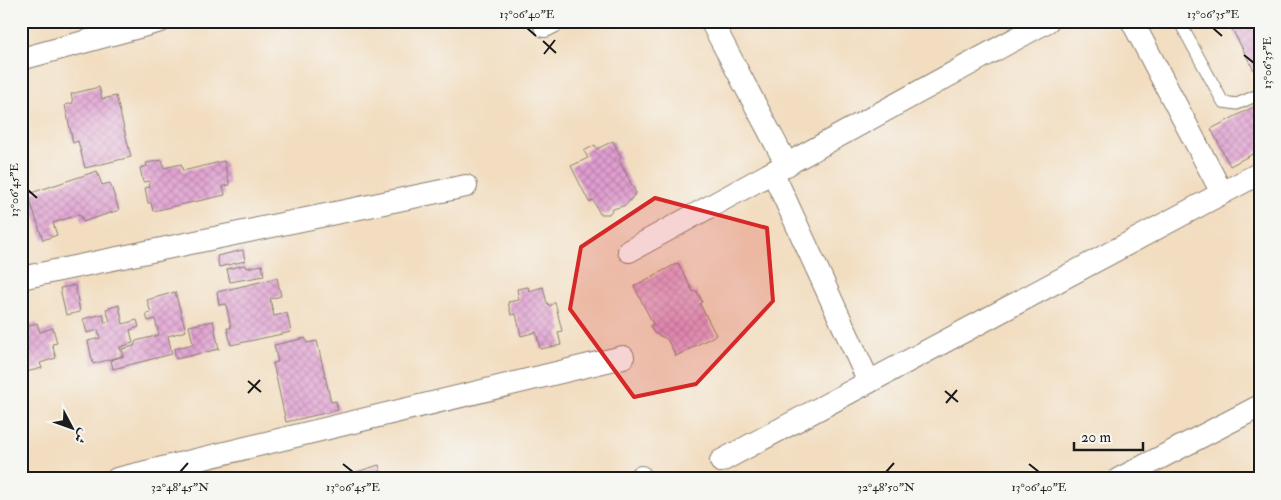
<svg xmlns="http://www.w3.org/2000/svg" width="1281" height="500" font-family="'IM FELL Double Pica',Amiri,serif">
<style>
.building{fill:url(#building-cross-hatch)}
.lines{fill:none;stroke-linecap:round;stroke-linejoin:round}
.lane-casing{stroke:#877c6e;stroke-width:13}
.street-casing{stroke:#877c6e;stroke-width:24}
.lane{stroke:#fff;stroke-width:11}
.street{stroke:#fff;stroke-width:22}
.marked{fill:#d62828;fill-opacity:0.2;stroke:#d62828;stroke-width:4;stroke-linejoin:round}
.ticks{fill:none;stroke:#1c1c1c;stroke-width:2}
.neatline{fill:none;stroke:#1c1c1c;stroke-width:2}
.ticks-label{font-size:12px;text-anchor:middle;fill:#1c1c1c}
</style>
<defs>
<pattern id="building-cross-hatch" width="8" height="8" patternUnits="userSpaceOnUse" patternTransform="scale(1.25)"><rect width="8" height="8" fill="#e09ed0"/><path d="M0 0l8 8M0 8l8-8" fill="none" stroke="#b580a8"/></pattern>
</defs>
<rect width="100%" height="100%" fill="#f6f6f2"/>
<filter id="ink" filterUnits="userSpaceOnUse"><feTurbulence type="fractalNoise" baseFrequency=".02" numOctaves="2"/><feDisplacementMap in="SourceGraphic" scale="10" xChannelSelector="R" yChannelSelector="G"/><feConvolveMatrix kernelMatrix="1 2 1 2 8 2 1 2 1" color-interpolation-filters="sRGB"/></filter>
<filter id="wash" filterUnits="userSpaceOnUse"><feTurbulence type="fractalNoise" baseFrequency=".0096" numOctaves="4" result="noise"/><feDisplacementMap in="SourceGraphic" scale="20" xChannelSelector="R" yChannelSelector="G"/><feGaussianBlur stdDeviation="1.12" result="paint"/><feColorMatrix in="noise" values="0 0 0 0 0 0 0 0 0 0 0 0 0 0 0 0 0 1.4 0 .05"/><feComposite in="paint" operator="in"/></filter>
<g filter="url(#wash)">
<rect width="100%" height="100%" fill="#f2ddc0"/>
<g id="blocks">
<g class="building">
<path d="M 1237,21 L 1260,21 L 1258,78 L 1231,27 Z"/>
<path d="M 99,87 L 102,99 L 116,96 L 131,157 L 85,168 L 78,141 L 73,143 L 65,105 L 73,103 L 71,94 Z"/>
<path d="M 1257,105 L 1260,110 L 1260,150 L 1230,166 L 1211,129 Z"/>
<path d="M 613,141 L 621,157 L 619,160 L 636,193 L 626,205 L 613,209 L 609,214 L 600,214 L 593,200 L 589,202 L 571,166 L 588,158 L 584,151 L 595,145 L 597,149 Z"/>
<path d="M 162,160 L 164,168 L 181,164 L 183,171 L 224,161 L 230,185 L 223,186 L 225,195 L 153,211 L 151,203 L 148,203 L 145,188 L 150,187 L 149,181 L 143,182 L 140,168 L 147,166 L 146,163 Z"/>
<path d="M 97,171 L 102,185 L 110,183 L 119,210 L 83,222 L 80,214 L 53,223 L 57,235 L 43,240 L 28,194 Z"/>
<path d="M 243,250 L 245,261 L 219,267 L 217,256 Z"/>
<path d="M 678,263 L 693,292 L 697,291 L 702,302 L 700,304 L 716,335 L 676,356 L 667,339 L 654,333 L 650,326 L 653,324 L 634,286 Z"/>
<path d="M 245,265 L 246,268 L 262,265 L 264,276 L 230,282 L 227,269 Z"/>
<path d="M 277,278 L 281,296 L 270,299 L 274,316 L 287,313 L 291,332 L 231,345 L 227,328 L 231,328 L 226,304 L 219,305 L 217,292 Z"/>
<path d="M 75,285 L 80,312 L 66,315 L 60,288 Z"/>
<path d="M 528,287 L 529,291 L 543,287 L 547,303 L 550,306 L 555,302 L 562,331 L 558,332 L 561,345 L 540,349 L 536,332 L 521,336 L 516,314 L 511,315 L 508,302 L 519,300 L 517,289 Z"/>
<path d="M 175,292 L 186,331 L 168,336 L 172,354 L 113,369 L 111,360 L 124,356 L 122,349 L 134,346 L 136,341 L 159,335 L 155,319 L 148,321 L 146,314 L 151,313 L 147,300 Z"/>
<path d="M 119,305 L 123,324 L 137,320 L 139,327 L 130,330 L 133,343 L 120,347 L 122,356 L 93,364 L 88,341 L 100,338 L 98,330 L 87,333 L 83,319 L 103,314 L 105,323 L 110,321 L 106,309 Z"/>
<path d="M 213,321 L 219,349 L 176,359 L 174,349 L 193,344 L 189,326 Z"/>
<path d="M 21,322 L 23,327 L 37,323 L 40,332 L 53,328 L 57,343 L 52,344 L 56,358 L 40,363 L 42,368 L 26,372 L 28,377 L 21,379 Z"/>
<path d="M 305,338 L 307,343 L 317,341 L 331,402 L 336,401 L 338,410 L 286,422 L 273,363 L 278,362 L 274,345 Z"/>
<path d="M 379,465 L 383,479 L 337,479 L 337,478 Z"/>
</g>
</g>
</g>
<g filter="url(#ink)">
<use href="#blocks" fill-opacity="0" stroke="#877c6e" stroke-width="1"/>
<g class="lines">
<g class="lane-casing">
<path id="lane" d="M 1179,21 L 1223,102 L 1237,104 L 1260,94"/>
</g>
<g class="street-casing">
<g id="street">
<path d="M 711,21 L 787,165"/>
<path d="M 1132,21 L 1222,193"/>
<path d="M 545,26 L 555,21"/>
<path d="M 21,59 L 161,21"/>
<path d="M 773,173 L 869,382"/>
<path d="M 629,251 L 1048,21"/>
<path d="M 21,278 L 466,186"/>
<path d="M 721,461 L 1260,173"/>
<path d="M 641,477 L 641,479"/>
<path d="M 117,479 L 623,357"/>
<path d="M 1119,479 L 1260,406"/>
</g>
</g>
<use href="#lane" class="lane"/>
<use href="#street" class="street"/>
</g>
</g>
<path class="marked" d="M 655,198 L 767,228 L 773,301 L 696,384 L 634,397 L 570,309 L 581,247 Z"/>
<path class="ticks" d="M 527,28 L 536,36M 1213,28 L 1222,36M 543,41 L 556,53M 544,54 L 555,40M 1244,55 L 1254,63M 28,190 L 37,198M 248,381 L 261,392M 945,391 L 958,402M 248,393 L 260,380M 946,403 L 957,390M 343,464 L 353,472M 1029,464 L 1039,472M 180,472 L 188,463M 886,472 L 894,463"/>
<rect width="1281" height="500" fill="none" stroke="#f6f6f2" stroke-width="55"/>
<g transform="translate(72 428) rotate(131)" stroke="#f6f6f2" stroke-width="4" paint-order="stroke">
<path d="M0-4L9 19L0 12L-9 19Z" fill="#1c1c1c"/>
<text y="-8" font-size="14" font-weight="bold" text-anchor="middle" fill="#1c1c1c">ش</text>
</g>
<path d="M1074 442v8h69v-8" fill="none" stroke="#1c1c1c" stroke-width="2.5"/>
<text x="1081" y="442" font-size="15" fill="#1c1c1c" stroke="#f6f6f2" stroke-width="4" paint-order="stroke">20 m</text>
<rect x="28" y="28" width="1226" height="444" class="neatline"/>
<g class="ticks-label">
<text x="527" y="18">13°06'40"E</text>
<text x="1213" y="18">13°06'35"E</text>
<text transform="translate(1267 63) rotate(-90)" y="4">13°06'35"E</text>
<text transform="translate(14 190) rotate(-90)" y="4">13°06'45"E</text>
<text x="180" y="491">32°48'45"N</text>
<text x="353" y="491">13°06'45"E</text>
<text x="886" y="491">32°48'50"N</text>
<text x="1039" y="491">13°06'40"E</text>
</g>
</svg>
